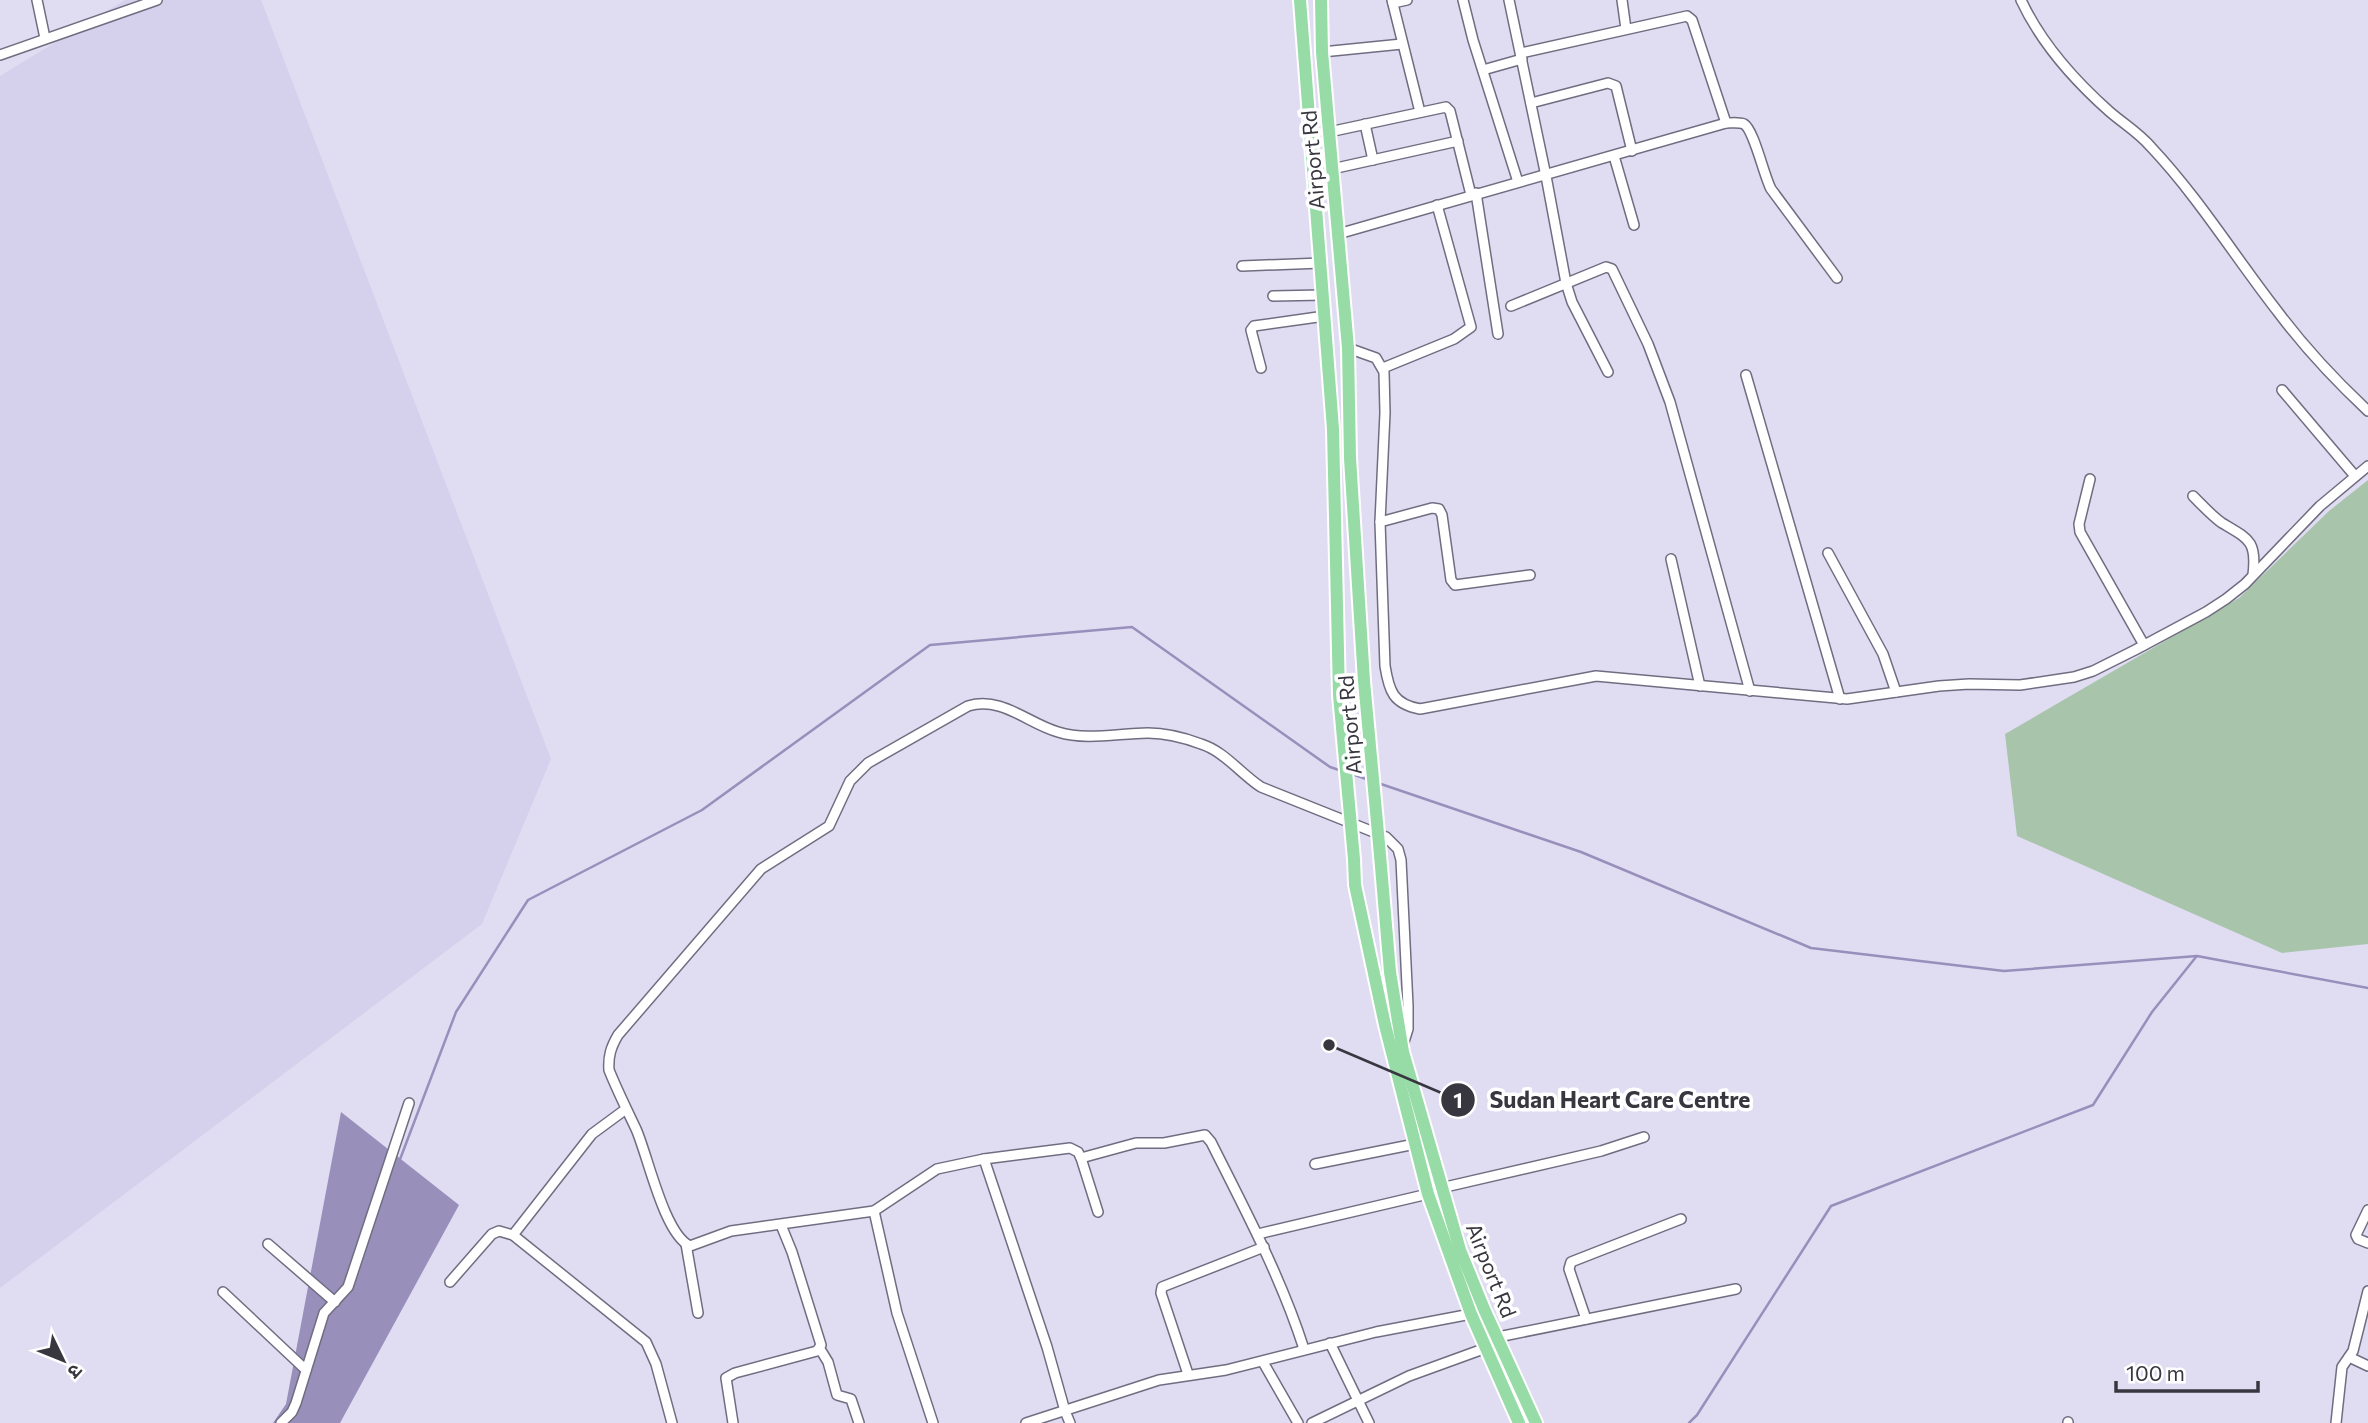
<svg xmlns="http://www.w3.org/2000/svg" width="2368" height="1423" font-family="Commissioner,'Noto Sans Devanagari',sans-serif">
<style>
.built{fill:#d5d0ec}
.green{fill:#a8c5ab}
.water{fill:#988fbb}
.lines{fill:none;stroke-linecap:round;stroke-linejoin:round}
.stream{stroke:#988fbb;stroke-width:2.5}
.minor-casing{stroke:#716d81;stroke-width:12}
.major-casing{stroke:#fff;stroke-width:16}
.minor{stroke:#fff;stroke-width:9}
.major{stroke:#97dca6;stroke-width:12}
.major-bridge-casing{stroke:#fff;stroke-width:16;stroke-linecap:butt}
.major-bridge{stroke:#97dca6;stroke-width:12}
.labels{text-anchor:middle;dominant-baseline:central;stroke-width:7;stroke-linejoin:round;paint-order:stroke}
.street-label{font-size:21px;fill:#383740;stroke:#fff}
.leader{fill:none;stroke:#383740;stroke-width:2.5}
.callout-dot{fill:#383740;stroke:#fff;stroke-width:2.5}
.mark-label{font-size:21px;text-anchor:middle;font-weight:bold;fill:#fff}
.callout-label{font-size:23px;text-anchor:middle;font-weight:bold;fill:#383740;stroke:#fff;stroke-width:7;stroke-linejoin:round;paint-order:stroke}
</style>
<rect width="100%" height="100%" fill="#e0dcf2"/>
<path class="built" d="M 125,0 L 261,0 L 551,759 L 482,924 L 0,1288 L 0,76 Z"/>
<path class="green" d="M 2368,480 L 2368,944 L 2282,953 L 2017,836 L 2005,734 L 2239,598 L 2329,511 Z"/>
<path class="water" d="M 341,1112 L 459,1205 L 340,1423 L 273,1423 L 286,1404 Z"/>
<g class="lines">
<g class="stream">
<path d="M 1352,774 L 1369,780"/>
<path d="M 1378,783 L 1581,852 L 1811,948 L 2004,971 L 2197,956 L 2368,988"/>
<path d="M 399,1162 L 456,1012 L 528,900 L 702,810 L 930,645 L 1132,627 L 1330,767 L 1342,771"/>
<path d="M 1689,1423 L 1697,1415 L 1831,1206 L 2093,1105 L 2152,1012 L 2196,957"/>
</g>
<g class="minor-casing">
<g id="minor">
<path d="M 37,0 L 45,38"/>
<path d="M 1392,0 L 1420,112"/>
<path d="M 1463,0 L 1473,40 L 1518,182"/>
<path d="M 1509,0 L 1546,176 L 1566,283 L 1572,302 L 1608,372"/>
<path d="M 1622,0 L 1626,29"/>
<path d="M 2021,0 C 2041,43 2075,81 2110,112 C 2124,124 2139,133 2151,147 C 2199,198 2235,257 2278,312 C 2305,348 2336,381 2368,411"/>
<path d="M 1393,3 L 1407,0"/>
<path d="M 1322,52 L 1402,44"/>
<path d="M 1521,53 L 1687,16 L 1692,20 L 1726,123"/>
<path d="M 0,55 L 157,0"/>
<path d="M 1483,70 L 1522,59"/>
<path d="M 1531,103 L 1608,83 L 1616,86 L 1632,151"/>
<path d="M 1365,124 L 1373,160"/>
<path d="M 1329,132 L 1446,107 L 1450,111 L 1471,195"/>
<path d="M 1614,156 L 1634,225"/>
<path d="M 1332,169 L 1458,141"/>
<path d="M 1476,193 L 1498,334"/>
<path d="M 1338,234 L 1726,123 C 1732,123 1739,122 1744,124 C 1754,130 1764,176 1771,189 L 1837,278"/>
<path d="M 1242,266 L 1321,263"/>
<path d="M 1273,296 L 1323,295"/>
<path d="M 1511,306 L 1606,267 L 1612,269 L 1648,344 L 1670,402 L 1750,691"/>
<path d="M 1348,348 L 1376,358 L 1384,372 L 1385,413 L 1380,522 L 1385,666 C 1389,691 1393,704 1420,709 L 1596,676 L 1847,699 L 1939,686 L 1969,684 L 2020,685 L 2074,677 L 2093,671 L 2135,650 L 2206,612 L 2226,599 L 2245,584 L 2320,506 L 2368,466"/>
<path d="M 1261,368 L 1251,330 L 1254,326 L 1325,316"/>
<path d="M 1383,368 L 1454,339 L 1471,327 L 1437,205"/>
<path d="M 1746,375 L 1840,699"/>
<path d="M 2282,390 L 2355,476"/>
<path d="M 2090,479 L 2079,524 L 2080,532 L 2144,645"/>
<path d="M 2193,496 C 2202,505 2212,516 2222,523 C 2249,539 2257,541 2253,575"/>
<path d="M 1380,522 L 1432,508 L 1439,509 L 1442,515 L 1451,580 L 1455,585 L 1530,575"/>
<path d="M 1828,553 L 1883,654 L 1896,692"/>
<path d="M 1671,559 L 1700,686"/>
<path d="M 1081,1158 L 1136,1143 L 1164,1143 L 1205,1135 L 1211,1142 C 1245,1210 1281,1277 1304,1349"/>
<path d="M 984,1159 L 1047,1347 L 1065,1411 L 1070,1423"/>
<path d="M 1315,1164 L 1415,1144"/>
<path d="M 1441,1188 L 1601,1151 L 1644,1137"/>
<path d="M 2368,1210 L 2356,1235 L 2358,1239 L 2368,1243"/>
<path d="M 874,1211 L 897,1313 L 933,1423"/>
<path d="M 1098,1212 L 1081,1158 L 1078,1152 L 1070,1148 L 984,1159 L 937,1169 L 874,1211 L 731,1231 L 690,1246 C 664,1234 648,1156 636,1129 C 627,1110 617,1090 609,1070 C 608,1056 611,1047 618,1035 L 761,869 L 829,826 L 850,781 L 868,763 L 968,706 C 1002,696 1027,723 1058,732 C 1087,741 1119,733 1148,733 C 1165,733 1185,738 1201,744 C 1224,751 1241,774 1261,787 L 1386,837 L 1398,849 L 1401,860 L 1408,1006 L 1408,1029 L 1403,1045"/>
<path d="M 1258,1234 L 1428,1194"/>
<path d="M 513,1235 L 592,1134 L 626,1109"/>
<path d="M 268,1244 L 335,1302"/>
<path d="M 686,1244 L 698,1313"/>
<path d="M 450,1282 L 492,1234 L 499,1231 L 513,1235 L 646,1342 L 656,1364 L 672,1423"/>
<path d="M 223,1292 L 306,1370"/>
<path d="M 1586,1319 L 1569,1269 L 1571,1262 L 1681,1219"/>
<path d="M 1498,1337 L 1736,1289"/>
<path d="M 1330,1343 L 1369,1423"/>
<path d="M 820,1349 L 828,1362 L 837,1395 L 851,1399 L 859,1423"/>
<path d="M 2349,1357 L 2368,1366"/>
<path d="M 1263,1362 L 1298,1423"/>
<path d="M 1188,1374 L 1161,1293 L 1162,1287 L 1264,1247"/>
<path d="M 2068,1422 L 2068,1423"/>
<path d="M 281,1423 L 292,1412 L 296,1403 L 324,1313 L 348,1287 L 409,1103"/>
<path d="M 733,1423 L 726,1378 L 735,1373 L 817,1351 L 821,1345 L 792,1252 L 781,1225"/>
<path d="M 1026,1423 L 1159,1380 L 1226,1370 L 1376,1332 L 1471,1314"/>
<path d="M 1312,1423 L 1409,1376 L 1486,1348"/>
<path d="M 2336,1423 L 2342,1367 L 2353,1351 L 2368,1291"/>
</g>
</g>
<g class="major-casing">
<g id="major">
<path d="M 1300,0 L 1333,429 L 1339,695"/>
<path d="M 1321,0 L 1322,52 L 1348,348 L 1350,458 L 1364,681"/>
<path d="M 1380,855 L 1390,972 L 1403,1052 L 1460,1250 L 1484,1309 L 1536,1423"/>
<path d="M 1354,859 L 1355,885 L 1385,1025 L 1428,1194 L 1471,1314 L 1519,1423"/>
</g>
</g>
<use href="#minor" class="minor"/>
<use href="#major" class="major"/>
<g class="major-bridge-casing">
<g id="major-bridge">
<path d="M 1364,681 L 1380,855"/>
<path d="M 1339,695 L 1354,859"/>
</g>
</g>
<use href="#major-bridge" class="major-bridge"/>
</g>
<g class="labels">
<g class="street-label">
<text transform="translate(1312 160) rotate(-95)">Airport Rd</text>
<text transform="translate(1349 725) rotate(-95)">Airport Rd</text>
<text transform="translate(1492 1270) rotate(68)">Airport Rd</text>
</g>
</g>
<path class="leader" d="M1329 1045L1458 1100"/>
<g class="callout-dot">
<circle cx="1329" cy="1045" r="7"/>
<circle cx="1458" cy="1100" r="18"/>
</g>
<g class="mark-label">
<text x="1458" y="1108">1</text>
</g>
<g class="callout-label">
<text x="1620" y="1108">Sudan Heart Care Centre</text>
</g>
<g transform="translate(63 1360) rotate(133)" stroke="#ffffff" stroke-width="5" paint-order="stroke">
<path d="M0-5L12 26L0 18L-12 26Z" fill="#383740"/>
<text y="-10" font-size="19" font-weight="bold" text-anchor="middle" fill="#383740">उ</text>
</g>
<path d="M2116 1381v10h142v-10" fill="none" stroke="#383740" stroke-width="3.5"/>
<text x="2126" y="1381" font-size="21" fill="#383740" stroke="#ffffff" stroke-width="5" paint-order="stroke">100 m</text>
</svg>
